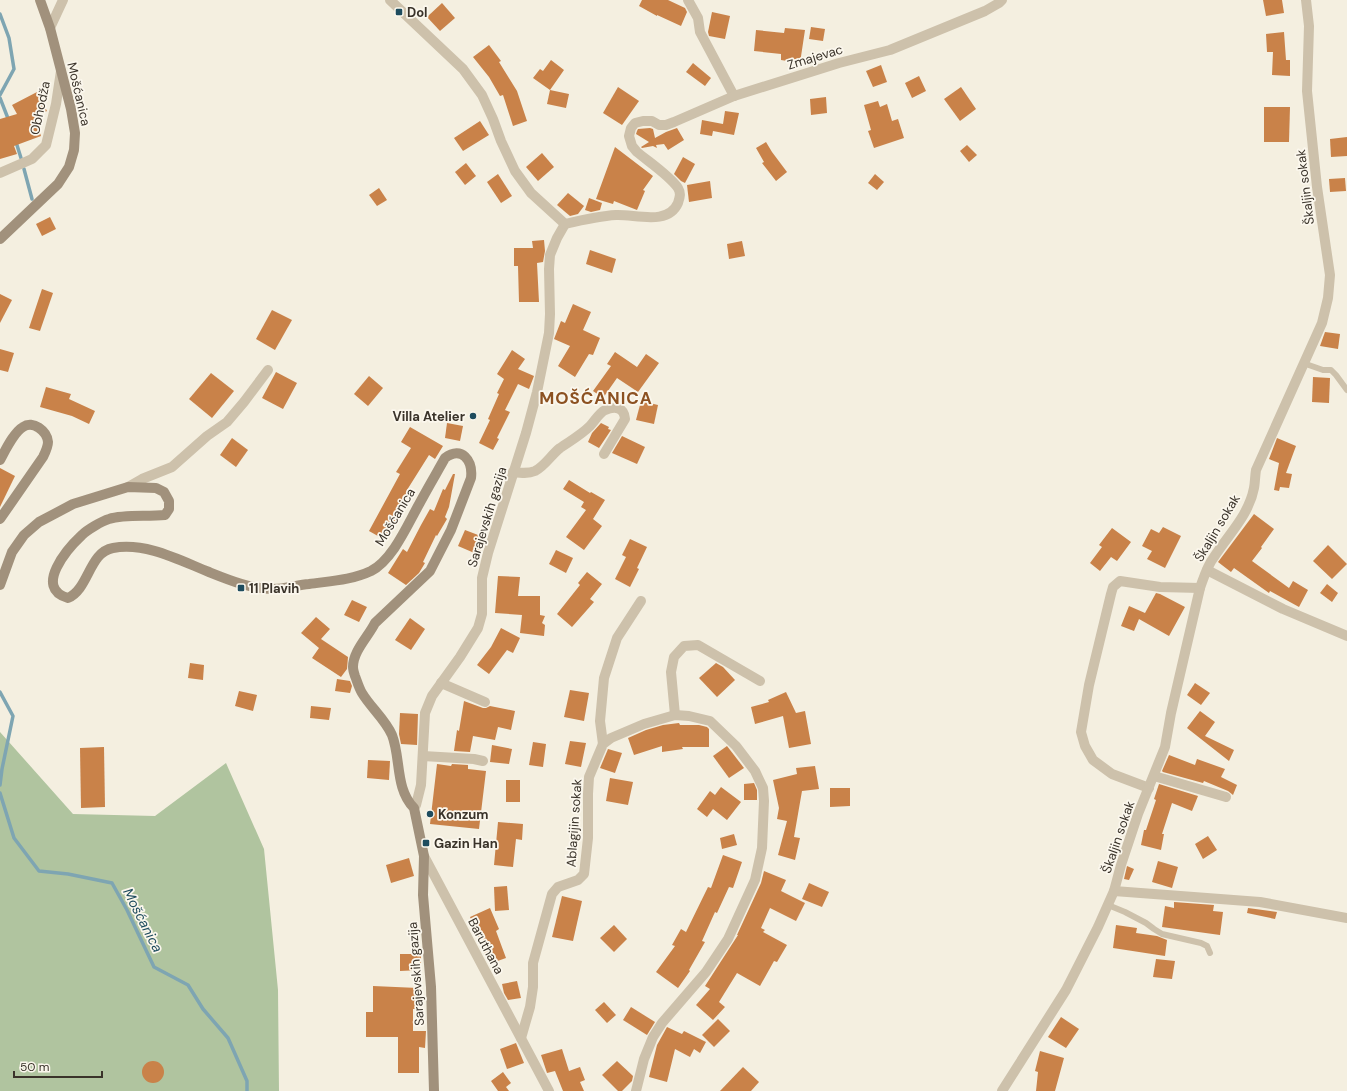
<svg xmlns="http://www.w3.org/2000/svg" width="1347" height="1091" font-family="'DM Sans',sans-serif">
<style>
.green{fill:#b0c49f}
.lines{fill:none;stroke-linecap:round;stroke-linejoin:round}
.stream{stroke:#7ea5b2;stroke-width:3.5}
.building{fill:#c98249}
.service{stroke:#cdc1ab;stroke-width:6}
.minor{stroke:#cdc1ab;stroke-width:10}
.secondary{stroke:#a1917c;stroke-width:10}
.poi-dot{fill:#1e4c5e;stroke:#fbf7ed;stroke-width:1.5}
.labels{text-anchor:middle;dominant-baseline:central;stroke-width:3.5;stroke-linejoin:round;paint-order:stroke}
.poi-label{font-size:13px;font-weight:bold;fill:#3a332a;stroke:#fbf7ed;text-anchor:start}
.street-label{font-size:13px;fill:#3a332a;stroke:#fbf7ed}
.water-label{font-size:14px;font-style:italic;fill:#1e4c5e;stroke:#fbf7ed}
.district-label{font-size:17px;font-weight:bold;letter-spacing:1px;fill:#8c5121;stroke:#fbf7ed}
</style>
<rect width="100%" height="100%" fill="#f4efe0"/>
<path class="green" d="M 0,732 L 73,814 L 155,816 L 226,763 L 264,849 L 278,990 L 279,1091 L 0,1091 Z"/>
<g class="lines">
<g class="stream">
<path d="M 0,14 L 9,38 L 14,69 L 0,95"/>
<path d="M 0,98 L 9,121"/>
<path d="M 16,142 L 21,158"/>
<path d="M 24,169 L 32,199"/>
<path d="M 0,692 L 13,716 L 2,769 L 0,785"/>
<path d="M 0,793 L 14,838 L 39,871 L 68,874 L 112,883 L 127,910 L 154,967 L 188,985 L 203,1009 L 228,1038 L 247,1081 L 247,1091"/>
</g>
</g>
<g class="building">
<path d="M 642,0 L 668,0 L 685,8 L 687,12 L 681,26 L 657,15 L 657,16 L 639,6 Z"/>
<path d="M 1263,0 L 1282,0 L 1284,13 L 1266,16 Z"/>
<path d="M 442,3 L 455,18 L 440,31 L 427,17 Z"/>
<path d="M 712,12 L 730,16 L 725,39 L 709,36 L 708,32 Z"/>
<path d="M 811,27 L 825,29 L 823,41 L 809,39 Z"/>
<path d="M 785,28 L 805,30 L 800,63 L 781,60 L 781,54 L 754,51 L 756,30 L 784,33 Z"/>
<path d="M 1284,32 L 1286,60 L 1290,60 L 1290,76 L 1272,75 L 1273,52 L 1267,52 L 1266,34 Z"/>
<path d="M 489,45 L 501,61 L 499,62 L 517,91 L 527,121 L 513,126 L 503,95 L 500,96 L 489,77 L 473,57 Z"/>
<path d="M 551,60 L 564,70 L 550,90 L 533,78 L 540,69 L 543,71 Z"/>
<path d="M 693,63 L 711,78 L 705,86 L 686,72 Z"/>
<path d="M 881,65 L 887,82 L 873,87 L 866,71 Z"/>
<path d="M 919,76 L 926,91 L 912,98 L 905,83 Z"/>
<path d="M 618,87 L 639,101 L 622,125 L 603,113 Z"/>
<path d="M 961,87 L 976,109 L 960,121 L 944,99 Z"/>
<path d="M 550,90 L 569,94 L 566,108 L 547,104 Z"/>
<path d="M 37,92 L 47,111 L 35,117 L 41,136 L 14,146 L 17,154 L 0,159 L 0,119 L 17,114 L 12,105 Z"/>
<path d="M 826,97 L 827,113 L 811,115 L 810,99 Z"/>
<path d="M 878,101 L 880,107 L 887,104 L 892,121 L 898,119 L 904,138 L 874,148 L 868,131 L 871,130 L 864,105 Z"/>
<path d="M 1264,107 L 1290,107 L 1289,142 L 1264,142 Z"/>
<path d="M 725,111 L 739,113 L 734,135 L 713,131 L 712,136 L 700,134 L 702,120 L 723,124 Z"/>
<path d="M 480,121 L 489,135 L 463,151 L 454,138 Z"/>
<path d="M 650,128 L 653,129 L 655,138 L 666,132 L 677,128 L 684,140 L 668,150 L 664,144 L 656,145 L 657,148 L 653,146 L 642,148 L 641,147 L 649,142 L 636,134 L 637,131 L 638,129 Z"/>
<path d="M 1347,137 L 1347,156 L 1331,157 L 1330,139 Z"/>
<path d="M 766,142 L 772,152 L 787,172 L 776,181 L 762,163 L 764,162 L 756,148 Z"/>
<path d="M 967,145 L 977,155 L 969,162 L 960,151 Z"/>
<path d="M 615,147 L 653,176 L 643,190 L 645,191 L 637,210 L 614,201 L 613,204 L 596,199 Z"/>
<path d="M 542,153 L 554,167 L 538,181 L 526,167 Z"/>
<path d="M 683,157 L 695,164 L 685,183 L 681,181 L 674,174 Z"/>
<path d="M 466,163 L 476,176 L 465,185 L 455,172 Z"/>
<path d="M 498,174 L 512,196 L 501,203 L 487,182 Z"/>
<path d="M 875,174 L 884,182 L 877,190 L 868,183 Z"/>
<path d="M 1345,178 L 1346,191 L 1330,192 L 1329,179 Z"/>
<path d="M 710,181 L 712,198 L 689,202 L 687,185 Z"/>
<path d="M 379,188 L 387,200 L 377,206 L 369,195 Z"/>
<path d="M 568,193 L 584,206 L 578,214 L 570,216 L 557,205 Z"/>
<path d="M 589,198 L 602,203 L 600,210 L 591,212 L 585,210 Z"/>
<path d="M 50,217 L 56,229 L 42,236 L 36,224 Z"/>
<path d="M 544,240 L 545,251 L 543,262 L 537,263 L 539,302 L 519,302 L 518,266 L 514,266 L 514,248 L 533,248 L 532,241 Z"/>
<path d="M 742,241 L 745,256 L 729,259 L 727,244 Z"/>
<path d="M 590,250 L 616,259 L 612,273 L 586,264 Z"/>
<path d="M 42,289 L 53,293 L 40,331 L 29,328 Z"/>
<path d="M 0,294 L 12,300 L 0,323 Z"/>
<path d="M 573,304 L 591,312 L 583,330 L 600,338 L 593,355 L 589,354 L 575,377 L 558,366 L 570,346 L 554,339 L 561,321 L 565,323 Z"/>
<path d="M 272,310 L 292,320 L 275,350 L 256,339 Z"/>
<path d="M 1325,332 L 1340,334 L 1338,349 L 1320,346 Z"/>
<path d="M 0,349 L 14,353 L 8,372 L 0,370 Z"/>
<path d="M 512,350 L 525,359 L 518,369 L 534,376 L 529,389 L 518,384 L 505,410 L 510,412 L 497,438 L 499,439 L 493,450 L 479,443 L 490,420 L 488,419 L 499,394 L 497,393 L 504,379 L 497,374 Z"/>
<path d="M 615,352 L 637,367 L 646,354 L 659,363 L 638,392 L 617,378 L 603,398 L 593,391 L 611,366 L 607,364 Z"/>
<path d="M 276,372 L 297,383 L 283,409 L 262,398 Z"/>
<path d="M 211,373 L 234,391 L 212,418 L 189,399 Z"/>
<path d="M 369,376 L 383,388 L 368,406 L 354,394 Z"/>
<path d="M 1313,377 L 1330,378 L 1329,403 L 1312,402 Z"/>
<path d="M 46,387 L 71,394 L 69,399 L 95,411 L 89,424 L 72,416 L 40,407 Z"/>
<path d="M 641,401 L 658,405 L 654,424 L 636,420 Z"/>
<path d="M 447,423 L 463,426 L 460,441 L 445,438 Z"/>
<path d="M 601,423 L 609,427 L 608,429 L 611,430 L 599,448 L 588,442 L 592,433 Z"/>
<path d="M 410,427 L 443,446 L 435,459 L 429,455 L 407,490 L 409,491 L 395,515 L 398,516 L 385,540 L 369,531 L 400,474 L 396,472 L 411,448 L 401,442 Z"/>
<path d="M 622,436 L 645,447 L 637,464 L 612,453 Z"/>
<path d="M 232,438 L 248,450 L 236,467 L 220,455 Z"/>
<path d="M 1277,438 L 1296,446 L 1286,473 L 1292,474 L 1289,488 L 1280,487 L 1279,491 L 1274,490 L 1279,463 L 1269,459 Z"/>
<path d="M 0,468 L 15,476 L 0,507 Z"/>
<path d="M 453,474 L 455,474 L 449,507 L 445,517 L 447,519 L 437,536 L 436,535 L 423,562 L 425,563 L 419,573 L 406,585 L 388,573 L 403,549 L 407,552 L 421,525 L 430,509 L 434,511 L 443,489 L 445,490 Z"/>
<path d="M 569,480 L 590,493 L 591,492 L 605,500 L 593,519 L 602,526 L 584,550 L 566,537 L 586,510 L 581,507 L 584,502 L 563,489 Z"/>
<path d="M 1254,514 L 1274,529 L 1261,547 L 1262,548 L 1252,561 L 1289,588 L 1293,581 L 1308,590 L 1299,607 L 1270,591 L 1269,593 L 1234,568 L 1231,572 L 1218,562 Z"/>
<path d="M 1163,527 L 1181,536 L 1165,568 L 1147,559 L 1152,551 L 1142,546 L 1151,529 L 1159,533 Z"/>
<path d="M 1112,528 L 1131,542 L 1117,561 L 1111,557 L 1100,571 L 1090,563 L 1102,547 L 1099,545 Z"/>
<path d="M 465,530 L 486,538 L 479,555 L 458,546 Z"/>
<path d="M 630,539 L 647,547 L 637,568 L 639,569 L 630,587 L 615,579 L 626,557 L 622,555 Z"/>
<path d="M 1328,545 L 1347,564 L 1332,579 L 1313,561 Z"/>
<path d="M 556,550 L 573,558 L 566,573 L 549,564 Z"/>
<path d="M 587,572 L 602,584 L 590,599 L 594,602 L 572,627 L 557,614 L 580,585 L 578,583 Z"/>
<path d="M 498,576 L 520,577 L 518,596 L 540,596 L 540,615 L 545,616 L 542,623 L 545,625 L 544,636 L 520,633 L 522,615 L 495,613 Z"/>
<path d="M 1327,584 L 1338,593 L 1332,602 L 1320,593 Z"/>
<path d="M 1156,593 L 1160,594 L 1185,607 L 1169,636 L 1139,619 L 1134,631 L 1121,626 L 1129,606 L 1145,613 Z"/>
<path d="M 352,600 L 367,607 L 359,622 L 344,615 Z"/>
<path d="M 316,617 L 330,629 L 321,639 L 348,657 L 347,669 L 341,677 L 312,658 L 319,648 L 301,633 Z"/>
<path d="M 410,618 L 425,629 L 411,650 L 395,640 Z"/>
<path d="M 501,628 L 520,638 L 513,653 L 507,650 L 489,674 L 477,665 L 491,647 Z"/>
<path d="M 190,663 L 204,665 L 203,680 L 188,678 Z"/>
<path d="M 716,663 L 723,667 L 735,680 L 717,697 L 699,678 Z"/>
<path d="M 337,679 L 350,681 L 352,686 L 350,693 L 335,691 Z"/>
<path d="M 1195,683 L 1210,693 L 1201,705 L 1187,695 Z"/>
<path d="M 570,690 L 589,693 L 584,721 L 564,717 Z"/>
<path d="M 239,691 L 257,695 L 253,711 L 235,706 Z"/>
<path d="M 786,692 L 796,713 L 805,711 L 811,744 L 789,748 L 783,716 L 755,724 L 751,707 L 769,702 L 768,700 Z"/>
<path d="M 464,701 L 483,708 L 486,708 L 490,706 L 515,711 L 511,730 L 498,727 L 495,740 L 473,736 L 470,752 L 454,751 L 457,730 L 459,731 Z"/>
<path d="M 311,706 L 331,708 L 329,720 L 310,718 Z"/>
<path d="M 1200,711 L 1215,722 L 1205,736 L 1234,750 L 1229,761 L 1187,728 Z"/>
<path d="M 400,713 L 418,714 L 417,745 L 401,744 L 399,734 Z"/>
<path d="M 679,723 L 680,725 L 699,725 L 707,727 L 709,729 L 709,747 L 682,747 L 683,749 L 662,752 L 662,746 L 634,755 L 628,738 L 646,730 L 663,725 Z"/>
<path d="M 570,741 L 586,743 L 581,767 L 565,764 Z"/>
<path d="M 533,742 L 546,744 L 543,767 L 529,765 Z"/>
<path d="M 492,745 L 512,749 L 509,764 L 490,762 Z"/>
<path d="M 727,746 L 744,768 L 729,778 L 713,756 Z"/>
<path d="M 104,747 L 105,807 L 81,808 L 80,748 Z"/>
<path d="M 608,749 L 622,753 L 615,773 L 600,768 Z"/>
<path d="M 1169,755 L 1195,765 L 1197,759 L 1225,769 L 1221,777 L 1237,785 L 1233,795 L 1228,791 L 1204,781 L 1203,783 L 1163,772 L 1162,771 Z"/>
<path d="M 368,760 L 390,761 L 389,780 L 367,778 Z"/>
<path d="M 437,764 L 451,766 L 452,764 L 468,765 L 468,769 L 486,771 L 479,829 L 430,824 Z"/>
<path d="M 815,766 L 819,789 L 802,791 L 794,837 L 800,838 L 795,860 L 778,855 L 787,821 L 777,819 L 779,808 L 773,780 L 797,774 L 796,768 Z"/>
<path d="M 610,778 L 633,782 L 628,805 L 606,801 Z"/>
<rect x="506" y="780" width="14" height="22"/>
<path d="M 754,783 L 757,790 L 757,800 L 744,800 L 744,784 Z"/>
<path d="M 1159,784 L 1198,796 L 1192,811 L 1172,803 L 1162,834 L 1164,834 L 1161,850 L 1141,845 L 1144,830 L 1146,830 L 1156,800 L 1154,799 Z"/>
<path d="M 721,787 L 741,802 L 727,820 L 713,809 L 707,817 L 697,809 L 710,791 L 715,795 Z"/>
<path d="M 830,788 L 850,788 L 850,806 L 830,807 Z"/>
<path d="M 498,822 L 523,824 L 522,840 L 516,839 L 513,867 L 494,865 Z"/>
<path d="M 734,834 L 737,845 L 722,849 L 720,838 Z"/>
<path d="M 1208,836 L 1217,850 L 1203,859 L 1195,844 Z"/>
<path d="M 723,855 L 742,862 L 733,888 L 729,887 L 717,913 L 715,912 L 702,941 L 705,942 L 689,970 L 690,971 L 678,988 L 656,972 L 675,946 L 672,945 L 681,929 L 686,932 L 708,887 L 711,888 Z"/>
<path d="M 409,858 L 414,876 L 391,883 L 386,865 Z"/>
<path d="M 1158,861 L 1178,867 L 1172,888 L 1152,882 Z"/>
<path d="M 1127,866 L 1134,869 L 1129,880 L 1124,879 Z"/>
<path d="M 764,871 L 786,880 L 781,891 L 805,903 L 796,921 L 770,908 L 761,928 L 765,930 L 763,932 L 787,945 L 777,962 L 774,961 L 760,986 L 737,973 L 719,1002 L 725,1007 L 713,1020 L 696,1005 L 710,989 L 705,986 L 738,935 L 737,935 L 761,883 Z"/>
<path d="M 809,883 L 829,892 L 822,907 L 802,899 Z"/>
<path d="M 507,886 L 509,910 L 495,911 L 494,887 Z"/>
<path d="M 562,896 L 582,901 L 573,941 L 552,937 Z"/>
<path d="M 1174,902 L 1214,905 L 1213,911 L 1223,912 L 1220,935 L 1162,927 L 1165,906 L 1174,908 Z"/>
<path d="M 490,908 L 499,929 L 496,931 L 506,958 L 489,964 L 470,917 Z"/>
<path d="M 1248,908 L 1277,912 L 1275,919 L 1247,913 Z"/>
<path d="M 614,925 L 627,939 L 614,952 L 600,938 Z"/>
<path d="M 1116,925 L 1137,928 L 1136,933 L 1157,936 L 1167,940 L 1165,956 L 1113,948 Z"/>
<path d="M 400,954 L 421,954 L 421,970 L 400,971 Z"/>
<path d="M 1156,959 L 1175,961 L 1172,979 L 1153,977 Z"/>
<path d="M 517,981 L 521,998 L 508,1000 L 504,993 L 502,984 Z"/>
<path d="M 373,986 L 418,988 L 417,1009 L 413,1009 L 413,1031 L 426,1031 L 425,1048 L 419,1047 L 419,1073 L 398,1073 L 398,1037 L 366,1037 L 366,1012 L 373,1012 Z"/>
<path d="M 604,1002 L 616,1015 L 607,1023 L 595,1010 Z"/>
<path d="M 631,1007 L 655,1022 L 647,1035 L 623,1020 Z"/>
<path d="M 1061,1017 L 1079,1029 L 1066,1048 L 1048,1037 Z"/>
<path d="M 718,1019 L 730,1031 L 714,1047 L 702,1035 Z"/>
<path d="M 667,1027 L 682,1034 L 684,1031 L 706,1042 L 700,1053 L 694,1049 L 690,1057 L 675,1049 L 667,1082 L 649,1077 L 657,1045 Z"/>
<path d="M 516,1043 L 524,1063 L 507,1069 L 500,1049 Z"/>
<path d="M 562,1049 L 569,1071 L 580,1067 L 585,1080 L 580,1082 L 584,1091 L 563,1091 L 555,1071 L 547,1073 L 541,1055 Z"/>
<path d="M 1040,1051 L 1064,1058 L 1055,1091 L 1036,1091 L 1038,1072 L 1035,1071 Z"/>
<circle cx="153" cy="1072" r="11"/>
<path d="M 617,1061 L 633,1076 L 632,1081 L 622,1091 L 618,1091 L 602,1075 Z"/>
<path d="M 743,1067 L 759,1082 L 751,1091 L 720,1091 Z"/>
<path d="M 503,1072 L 511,1083 L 506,1087 L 509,1091 L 498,1091 L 491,1081 Z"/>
</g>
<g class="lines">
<g class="service">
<path d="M 1303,363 L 1323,370 L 1331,370 L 1336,375 L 1347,390"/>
<path d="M 1108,905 L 1125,912 L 1146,923 L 1154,929 L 1162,934 L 1201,943 L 1207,946 L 1210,953"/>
</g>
<g class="minor">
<path d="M 390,0 L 463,69 L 482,95 L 493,119 L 501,141 L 515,171 L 531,193 L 565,224 L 557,238 L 550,255 L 549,269 L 550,314 L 549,333 L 537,392 L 526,433 L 488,553 L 482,578 L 482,614 L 478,628 L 460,657 L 432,696 L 425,713 L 421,785 L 416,805 L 414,808"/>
<path d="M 688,0 L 698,18 L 700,32 L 734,96"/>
<path d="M 50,28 L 63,0"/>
<path d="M 0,173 L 32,159 L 46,145 L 56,104 L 61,71"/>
<path d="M 565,224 C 582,220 599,216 616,215 C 635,214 668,226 678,203 C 680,197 681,193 678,188 C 670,176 649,162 637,152 L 632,146 L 629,136 L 631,128 L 635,123 L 643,121 L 652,121 L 659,125 L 666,125 L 674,122 L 734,96 L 839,63 L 890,50 L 985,11 L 999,3 L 1002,0"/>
<path d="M 513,472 C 521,473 528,474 535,471 C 545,466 551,455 560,448 C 570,441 581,435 590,426 C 595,421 598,414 605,410 C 615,406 624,407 625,419 L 604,454"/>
<path d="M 128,487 L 142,479 L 172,467 L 207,436 L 227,422 L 244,402 L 268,370"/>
<path d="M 1207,570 L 1283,609 L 1347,636"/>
<path d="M 441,683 L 485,702"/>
<path d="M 675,715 L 671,672 L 674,657 L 684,646 L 698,645 L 760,681"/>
<path d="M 603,744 L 600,721 L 604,678 L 617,638 L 641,601"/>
<path d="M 423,756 L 474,759 L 483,761"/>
<path d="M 1154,776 L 1226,797"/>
<path d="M 1149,788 L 1112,774 L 1093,760 L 1085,746 L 1081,732 L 1089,685 L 1111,594 L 1113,587 L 1120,581 L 1160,587 L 1200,588"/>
<path d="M 424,856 L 549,1091"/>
<path d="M 1114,891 L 1260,902 L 1347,918"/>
<path d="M 521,1038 L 530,1007 L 533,987 L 533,963 L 552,894 L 558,887 L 578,880 L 584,874 L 588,838 L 588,794 L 589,777 L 603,744 L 611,738 L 644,724 L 675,715 L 689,716 L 710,721 L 736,746 L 755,771 L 763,788 L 764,801 L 762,848 L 755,880 L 728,939 L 706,972 L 662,1023 L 653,1037 L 644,1059 L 636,1091"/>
<path d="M 1002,1091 L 1066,990 L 1098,927 L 1114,891 L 1121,865 L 1138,814 L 1165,747 L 1171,713 L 1200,588 C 1204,577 1207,566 1214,557 C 1228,535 1249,515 1254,488 C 1255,483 1255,476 1256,470 L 1322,323 L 1328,298 L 1330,275 L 1317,187 L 1307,91 L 1309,26 L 1306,0"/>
</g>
<g class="secondary">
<path d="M 0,239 L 58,184 L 69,167 L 74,150 L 75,133 L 71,109 L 50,28 L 40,0"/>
<path d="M 0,460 C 5,451 14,432 23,427 C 33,420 47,431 48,442 C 48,447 45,453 43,457 L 0,519"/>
<path d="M 0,585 L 12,552 L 24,535 L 39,522 L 73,504 L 128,487 L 156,488 L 164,492 L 169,501 L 169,509 L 165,515 C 147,517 125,514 109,519 C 102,521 87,530 82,535 C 68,548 33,588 68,598 C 89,589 89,552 113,548 C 146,542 179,560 209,572 C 229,580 251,589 273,589 C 285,589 297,585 309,584 C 330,581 352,580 371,571 C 392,560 406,528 417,508 C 426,491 436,474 445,458 C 462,445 473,461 471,478 L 451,530 L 430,571 L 375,623 C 368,637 353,651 353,667 C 353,669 354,673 355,676 C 357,681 359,688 362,693 C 371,708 385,719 392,735 C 401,758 395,789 414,808 L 424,856 L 423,895 L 431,987 L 434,1091"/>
</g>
</g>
<g class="poi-dot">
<rect x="395" y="8" width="8" height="8" rx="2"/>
<circle cx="473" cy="416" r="4"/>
<rect x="237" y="584" width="8" height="8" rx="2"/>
<circle cx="430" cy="814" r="4"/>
<rect x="422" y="839" width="8" height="8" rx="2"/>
</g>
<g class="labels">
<g class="poi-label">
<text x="407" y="12">Dol</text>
<text x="465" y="416" text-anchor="end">Villa Atelier</text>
<text x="249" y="588">11 Plavih</text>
<text x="438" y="814">Konzum</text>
<text x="434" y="843">Gazin Han</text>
</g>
<g class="street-label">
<text transform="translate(815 57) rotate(-17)">Zmajevac</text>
<text transform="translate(79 94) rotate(77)">Mošćanica</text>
<text transform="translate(40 108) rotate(-78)">Obhodža</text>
<text transform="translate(1305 187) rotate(-97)">Škaljin sokak</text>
<text transform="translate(395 517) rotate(-59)">Mošćanica</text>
<text transform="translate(487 517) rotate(-73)">Sarajevskih gazija</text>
<text transform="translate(1217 528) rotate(-59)">Škaljin sokak</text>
<text transform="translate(574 823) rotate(-86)">Ablagijin sokak</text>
<text transform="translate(1118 837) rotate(-71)">Škaljin sokak</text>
<text transform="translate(486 946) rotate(62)">Baruthana</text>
<text transform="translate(416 974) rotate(-94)">Sarajevskih gazija</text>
</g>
<g class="water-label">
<text transform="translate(143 920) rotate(63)">Mošćanica</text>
</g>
<g class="district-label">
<text x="596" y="398">MOŠĆANICA</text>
</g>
</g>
<path d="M14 1071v6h88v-6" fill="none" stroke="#3a332a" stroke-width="2"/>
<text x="20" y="1071" font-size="12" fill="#3a332a" stroke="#fbf7ed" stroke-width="3" paint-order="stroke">50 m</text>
</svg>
